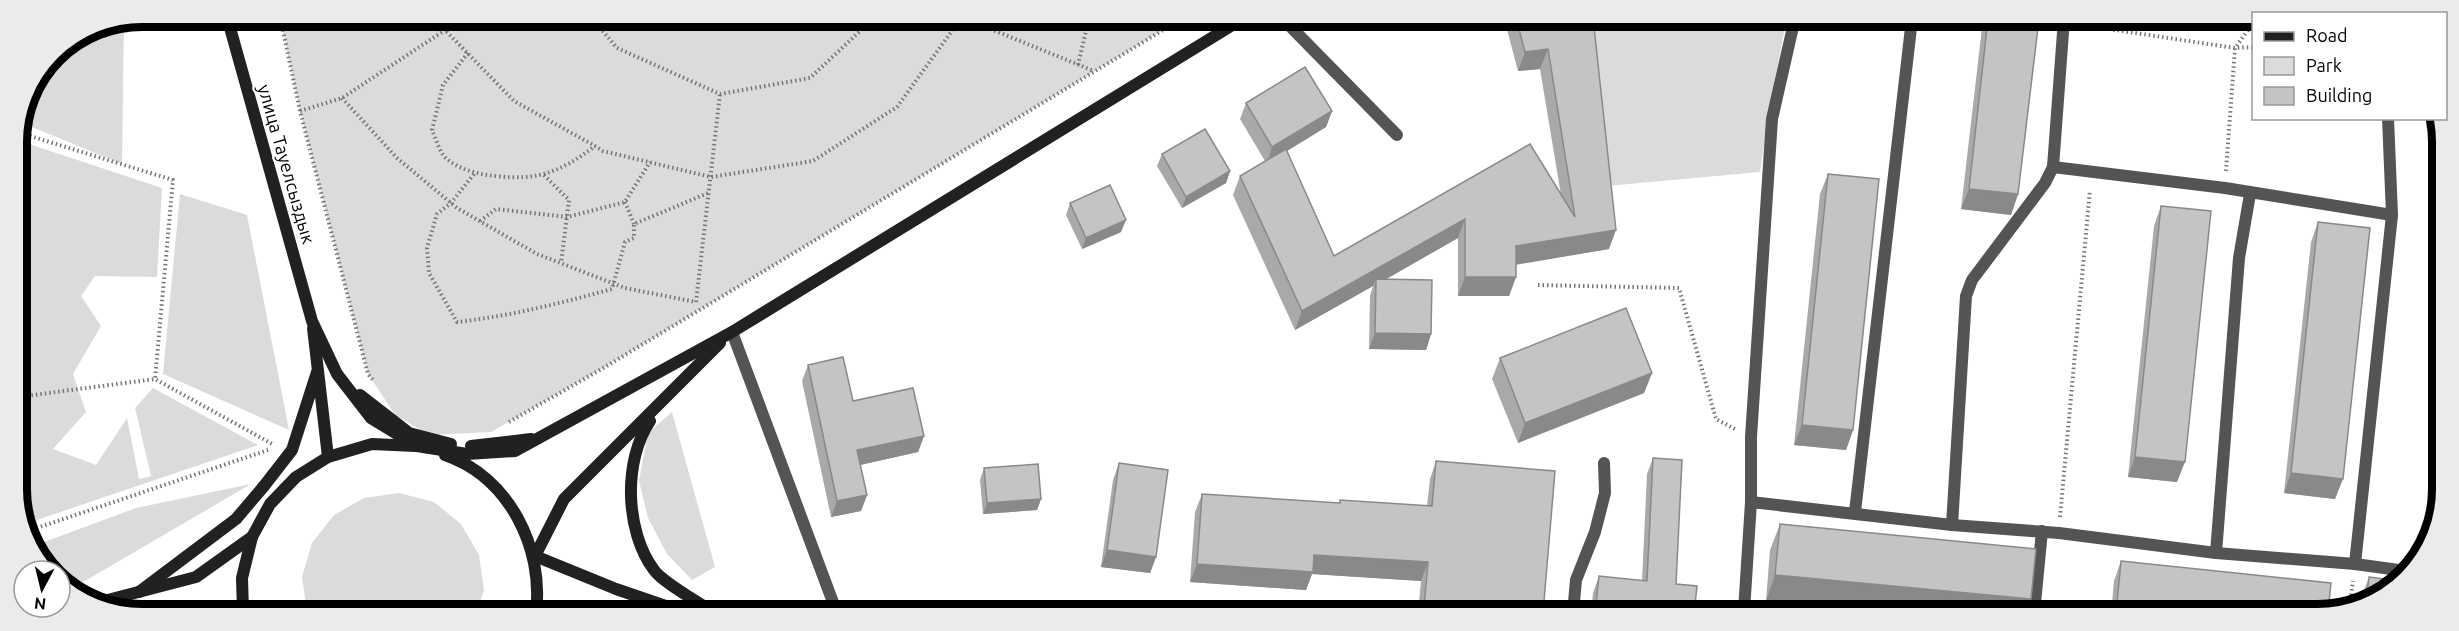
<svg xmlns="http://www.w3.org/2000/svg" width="2459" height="631" font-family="Ubuntu,sans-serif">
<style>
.green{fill:#dbdbdb}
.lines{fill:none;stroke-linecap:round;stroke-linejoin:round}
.path{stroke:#767676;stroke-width:4;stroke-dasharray:1.5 3;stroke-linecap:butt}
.lane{stroke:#545454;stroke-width:12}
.street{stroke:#545454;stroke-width:12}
.secondary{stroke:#212121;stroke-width:12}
.wall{fill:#a9a9a9}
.shaded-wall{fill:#898989}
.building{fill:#c4c4c4;stroke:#898989;stroke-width:1.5}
.labels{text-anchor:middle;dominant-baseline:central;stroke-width:4.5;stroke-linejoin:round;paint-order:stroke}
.street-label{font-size:18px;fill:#000;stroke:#fff}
.rim{fill:none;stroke:#000;stroke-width:8}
</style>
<rect width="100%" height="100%" fill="#fff"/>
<g class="green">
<path d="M 280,17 L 1183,18 L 605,367 L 491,432 L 430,435 L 396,416 L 368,374 L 300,111 Z"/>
<path d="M 1584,18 L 1787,18 L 1772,93 L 1760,172 L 1607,186 Z"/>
<path d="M 124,20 L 122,164 L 20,122 L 26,94 L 54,53 L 95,26 Z"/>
<path d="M 17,140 L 162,188 L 157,277 L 95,276 L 81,296 L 101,326 L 73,374 L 86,412 L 53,449 L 96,465 L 127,418 L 139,479 L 151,476 L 135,408 L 153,388 L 258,445 L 25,524 L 19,513 Z"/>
<path d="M 180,194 L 247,215 L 289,430 L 163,374 Z"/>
<path d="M 672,412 L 715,567 L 692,580 L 667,554 L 648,518 L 639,481 L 648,433 Z"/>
<path d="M 251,484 L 73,588 L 60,581 L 60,571 L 50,571 L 36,545 L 136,508 Z"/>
<path d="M 399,493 L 434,502 L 461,524 L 479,555 L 484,590 L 477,612 L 307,612 L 302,577 L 312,543 L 334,515 L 364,498 Z"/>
</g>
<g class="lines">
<g class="path">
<path d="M 280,17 L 300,111 L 368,374 L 373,380"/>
<path d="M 436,17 L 445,30 L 514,101 L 595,146 L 603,151 L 711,177 L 813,161 L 897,107 L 962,17"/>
<path d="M 591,17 L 617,48 L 720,94 L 810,78 L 875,17"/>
<path d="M 961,17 L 1094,71"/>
<path d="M 973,21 L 987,17"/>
<path d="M 2082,25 L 2235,48 L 2254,47"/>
<path d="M 468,53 L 443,85 L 432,130 C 436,139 440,154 447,159 C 460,170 478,174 495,176 C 537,181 561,172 595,146"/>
<path d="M 1078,65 L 1089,18"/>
<path d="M 342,98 L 397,158 L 457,208 L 537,254 L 625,288 L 696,302 L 720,94"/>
<path d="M 300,111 L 342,98 L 465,17"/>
<path d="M 17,132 L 173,180 L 155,379 L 274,445"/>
<path d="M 2226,171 L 2235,48 L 2254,22"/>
<path d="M 474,174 L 451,203 L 437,214 L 427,248 L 429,273 L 457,322 C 511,316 561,303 612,289 L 625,242 L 634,238 L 634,224 L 708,193"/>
<path d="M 544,175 L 569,200 L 561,263"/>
<path d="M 625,202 L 634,224"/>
<path d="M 480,221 L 496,209 L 567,217 L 625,202 L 650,162"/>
<path d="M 1538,285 L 1679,288 L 1716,419 L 1735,429"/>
<path d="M 18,397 L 155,379"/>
<path d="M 509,422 L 605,367 L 1183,18"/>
<path d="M 2060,517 L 2090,190"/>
<path d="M 28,531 L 268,450"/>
<path d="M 2350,604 L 2353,581"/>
</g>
<g class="lane">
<path d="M 1282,18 L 1397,135"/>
<path d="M 732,332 L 837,613"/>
<path d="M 1747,614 L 1744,611 L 1751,502"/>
<path d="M 2034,614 L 2042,531"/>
</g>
<g class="street">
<path d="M 1795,18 L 1772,119 L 1751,437 L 1751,502 L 1952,525 L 2059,533 L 2216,553 L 2355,564 L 2406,571"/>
<path d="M 2053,167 L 2225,188 L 2392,215"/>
<path d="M 1855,512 L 1912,19"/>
<path d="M 1952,525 L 1966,296 L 1972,280 L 2045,183 L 2053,167 L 2064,19"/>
<path d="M 2216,553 L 2239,258 L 2250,194"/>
<path d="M 2355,564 L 2392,215 L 2388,118"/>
<path d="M 1573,613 L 1576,580 L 1595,532 L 1605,493 L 1604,463"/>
</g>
<g class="secondary">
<path d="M 227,17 L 312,321 L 337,374 L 371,418 L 417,446 L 467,454 L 515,451 L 732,332 L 1244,18"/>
<path d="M 313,328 L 328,457"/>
<path d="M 360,395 L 409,433 L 451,444"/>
<path d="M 650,421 C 623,461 625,531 654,570 C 662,582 700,603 714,613"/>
<path d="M 471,446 L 531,439"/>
<path d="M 445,455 C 509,477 544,548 536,612"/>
<path d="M 139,592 L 236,519 L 264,486 L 292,450 L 317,372"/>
<path d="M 100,602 L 196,577 L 252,537"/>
<path d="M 243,612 L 242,578 L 252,537 L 270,504 L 296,477 L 328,457 L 372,444 L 415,446"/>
<path d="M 686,613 L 616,589 L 535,556 L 564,499 L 720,343"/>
</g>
</g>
<g class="wall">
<path d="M 1504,18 L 1593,18 L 1609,249 L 1516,264 L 1516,277 L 1509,296 L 1458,296 L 1458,238 L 1385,279 L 1431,334 L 1426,350 L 1369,349 L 1370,296 L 1373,286 L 1295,330 L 1233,195 L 1240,176 L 1265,161 L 1240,119 L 1246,103 L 1332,111 L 1326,127 L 1287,151 L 1334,256 L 1530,144 L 1561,195 L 1540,69 L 1518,71 Z"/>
<path d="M 1983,19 L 2039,19 L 2018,194 L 2011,215 L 1961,209 Z"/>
<path d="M 1162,154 L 1230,171 L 1226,183 L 1182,208 L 1157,166 Z"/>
<path d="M 1828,174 L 1853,430 L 1846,450 L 1794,445 L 1820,194 Z"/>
<path d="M 1070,203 L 1121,232 L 1082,249 L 1066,215 Z"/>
<path d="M 2161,206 L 2177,482 L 2128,477 L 2154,226 Z"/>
<path d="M 2318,222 L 2335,499 L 2284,493 L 2311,242 Z"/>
<path d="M 1500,358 L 1652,373 L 1644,393 L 1518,443 L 1492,379 Z"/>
<path d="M 808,365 L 853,401 L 924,436 L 918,452 L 860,465 L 867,495 L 861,511 L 831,517 L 802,381 Z"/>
<path d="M 1653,458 L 1676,584 L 1694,614 L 1591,614 L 1593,593 L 1599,576 L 1642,581 L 1647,474 Z"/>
<path d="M 1436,461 L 1543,613 L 1418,613 L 1421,581 L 1312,574 L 1306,590 L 1190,582 L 1195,512 L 1202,494 L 1339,503 L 1340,500 L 1427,506 L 1430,479 Z"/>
<path d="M 1119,463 L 1156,557 L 1150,573 L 1101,567 L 1113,480 Z"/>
<path d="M 984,468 L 1041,499 L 1037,510 L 983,514 L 980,480 Z"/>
<path d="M 1780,524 L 2031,599 L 2026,614 L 1905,614 L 1766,601 L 1770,550 Z"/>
<path d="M 2121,561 L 2324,614 L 2111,614 L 2114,581 Z"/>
<path d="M 2369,577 L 2399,583 L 2362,599 L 2363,593 Z"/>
</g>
<g class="shaded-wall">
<path d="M 1548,49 L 1540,69 L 1518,71 L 1525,52 Z"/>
<path d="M 1332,111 L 1326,127 L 1267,163 L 1272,147 Z"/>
<path d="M 1230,171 L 1226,183 L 1182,208 L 1186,197 Z"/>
<path d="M 1969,189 L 2018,194 L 2011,215 L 1961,209 Z"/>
<path d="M 1465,219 L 1458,238 L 1376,285 L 1376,279 L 1373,286 L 1295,330 L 1302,311 Z"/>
<path d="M 1126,220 L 1121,232 L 1082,249 L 1086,238 Z"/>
<path d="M 1616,230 L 1609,249 L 1509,266 L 1516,246 Z"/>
<path d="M 1465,277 L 1516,277 L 1509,296 L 1458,296 Z"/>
<path d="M 1375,333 L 1431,334 L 1426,350 L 1369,349 Z"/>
<path d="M 1652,373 L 1644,393 L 1518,443 L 1525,423 Z"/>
<path d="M 1802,425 L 1853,430 L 1846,450 L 1794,445 Z"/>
<path d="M 924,436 L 918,452 L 851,467 L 857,450 Z"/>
<path d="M 2135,457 L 2185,462 L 2177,482 L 2128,477 Z"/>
<path d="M 2291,473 L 2343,479 L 2335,499 L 2284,493 Z"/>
<path d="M 867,495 L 861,511 L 831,517 L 837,501 Z"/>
<path d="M 1041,499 L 1037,510 L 983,514 L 987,503 Z"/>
<path d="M 1107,550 L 1156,557 L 1150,573 L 1101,567 Z"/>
<path d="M 1314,555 L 1428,562 L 1421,581 L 1312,574 L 1306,590 L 1190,582 L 1197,564 Z"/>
<path d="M 1775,575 L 2031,599 L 2026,614 L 1905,614 L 1766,601 Z"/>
<path d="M 1424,607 L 1506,613 L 1421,613 Z"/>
</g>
<g class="building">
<path d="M 1516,18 L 1593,18 L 1616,230 L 1516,246 L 1516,277 L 1465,277 L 1465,219 L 1302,311 L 1240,176 L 1286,149 L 1334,256 L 1530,144 L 1575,217 L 1548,49 L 1525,52 Z"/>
<path d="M 1988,19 L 2039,19 L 2018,194 L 1969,189 Z"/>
<path d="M 1305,67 L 1332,111 L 1272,147 L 1246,103 Z"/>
<path d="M 1205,129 L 1230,171 L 1186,197 L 1162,154 Z"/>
<path d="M 1828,174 L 1879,179 L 1853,430 L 1802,425 Z"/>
<path d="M 1110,185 L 1126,220 L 1086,238 L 1070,203 Z"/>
<path d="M 2161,206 L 2211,211 L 2185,462 L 2135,457 Z"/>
<path d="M 2318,222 L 2370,228 L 2343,479 L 2291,473 Z"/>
<path d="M 1376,279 L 1432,280 L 1431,334 L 1375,333 Z"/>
<path d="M 1626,308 L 1652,373 L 1525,423 L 1500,358 Z"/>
<path d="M 843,357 L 853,401 L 913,388 L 924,436 L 857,450 L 867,495 L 837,501 L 808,365 Z"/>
<path d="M 1653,458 L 1682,460 L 1676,584 L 1697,586 L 1694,614 L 1595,614 L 1599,576 L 1647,581 Z"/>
<path d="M 1436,461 L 1555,471 L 1543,613 L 1506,613 L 1424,607 L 1428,562 L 1314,555 L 1313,572 L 1197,564 L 1202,494 L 1340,503 L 1340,500 L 1432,506 Z"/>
<path d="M 1119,463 L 1168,470 L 1156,557 L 1107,550 Z"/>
<path d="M 1038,464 L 1041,499 L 987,503 L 984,468 Z"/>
<path d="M 1780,524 L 2036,549 L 2031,599 L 1775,575 Z"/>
<path d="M 2121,561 L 2331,583 L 2328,613 L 2324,614 L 2116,614 Z"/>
<path d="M 2369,577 L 2401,581 L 2399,583 L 2367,597 Z"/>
</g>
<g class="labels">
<g class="street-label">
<text transform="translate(287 164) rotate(74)">улица Тауелсыздык</text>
</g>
</g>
<path d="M0 0H2459V631H0ZM142 27H2317A115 115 0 0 1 2432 142V489A115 115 0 0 1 2317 604H142A115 115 0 0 1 27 489V142A115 115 0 0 1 142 27Z" fill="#ebebeb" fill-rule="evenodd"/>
<path class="rim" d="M142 27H2317A115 115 0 0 1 2432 142V489A115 115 0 0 1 2317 604H142A115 115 0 0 1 27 489V142A115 115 0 0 1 142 27Z"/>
<rect x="2252" y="12" width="195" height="108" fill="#ffffff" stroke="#999999" stroke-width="1.5"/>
<rect x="2264" y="32" width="30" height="9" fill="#212121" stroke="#999999" stroke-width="1.5"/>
<text x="2306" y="42" font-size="18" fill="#000000">Road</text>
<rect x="2264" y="57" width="30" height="18" fill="#dbdbdb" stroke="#999999" stroke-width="1.5"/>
<text x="2306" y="72" font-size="18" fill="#000000">Park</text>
<rect x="2264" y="87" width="30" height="18" fill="#c4c4c4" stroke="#999999" stroke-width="1.5"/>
<text x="2306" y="102" font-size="18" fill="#000000">Building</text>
<g transform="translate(42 589) rotate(187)"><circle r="28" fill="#ffffff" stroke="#999999" stroke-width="1.5"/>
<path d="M0-4.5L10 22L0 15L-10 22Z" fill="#000000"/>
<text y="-9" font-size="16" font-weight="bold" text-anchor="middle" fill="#000000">N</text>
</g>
</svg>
